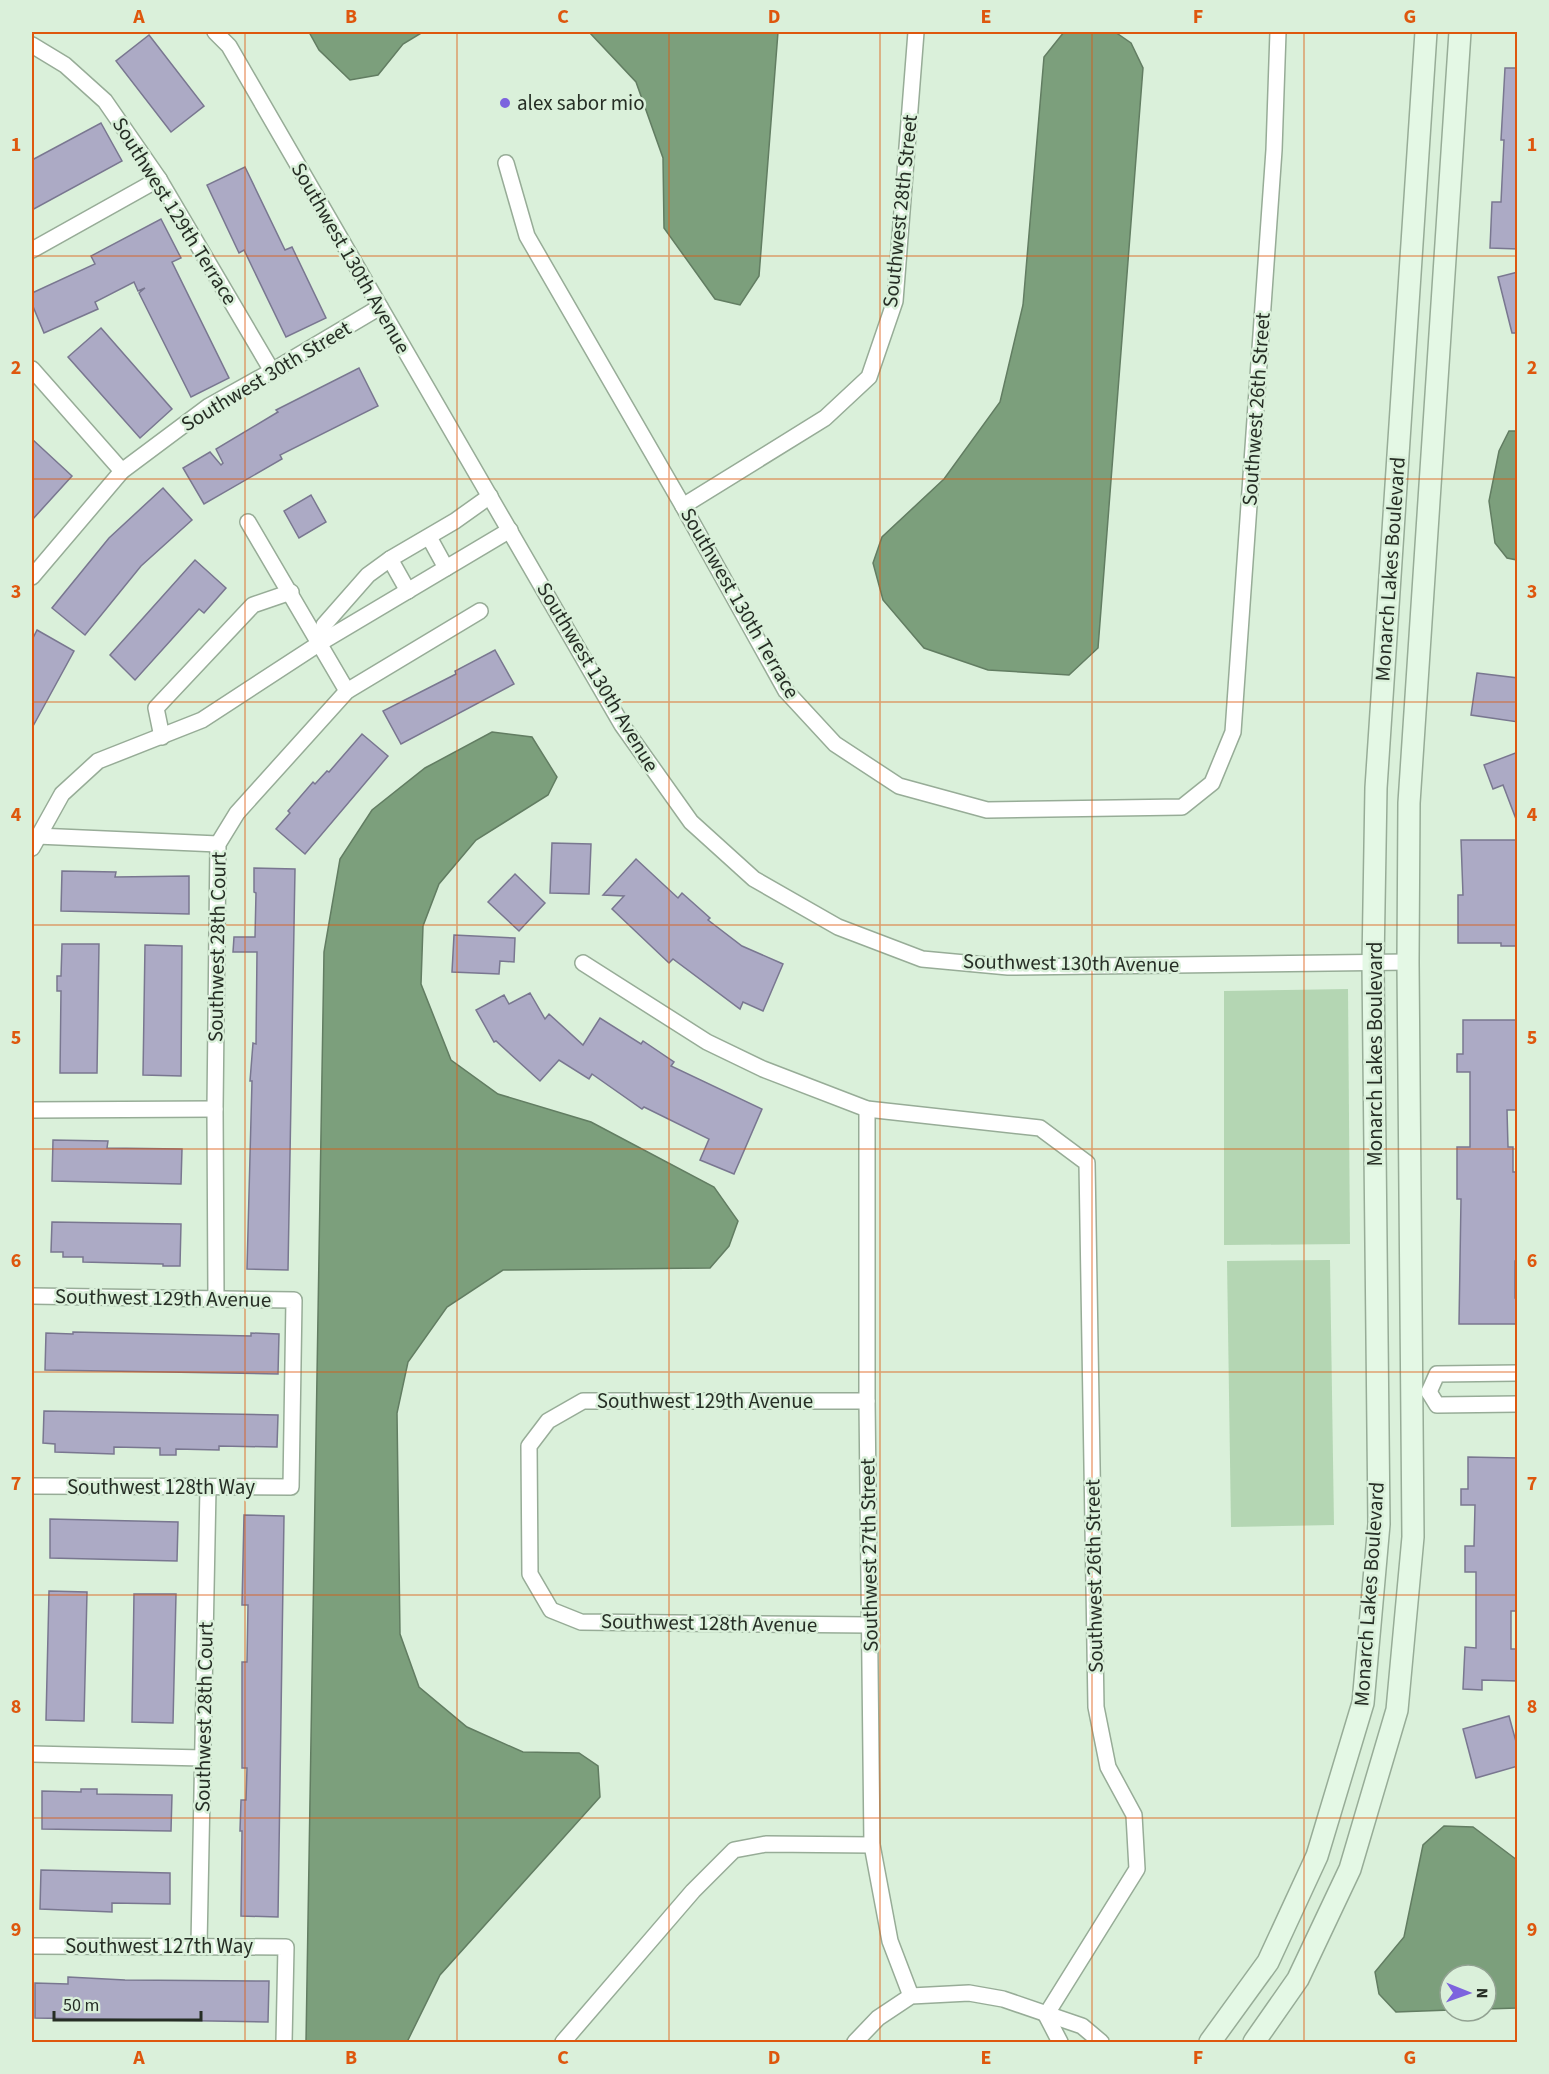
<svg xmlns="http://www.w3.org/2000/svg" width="1549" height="2074" font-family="'Source Sans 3',sans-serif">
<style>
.green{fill:#b4d6b3}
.water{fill:#7c9f7c;stroke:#627d62;stroke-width:1.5}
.building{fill:#acaac5;stroke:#797790;stroke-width:1.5}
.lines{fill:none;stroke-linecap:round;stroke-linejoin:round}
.street-casing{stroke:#97ac97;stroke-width:18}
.secondary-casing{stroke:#97ac97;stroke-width:24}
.street{stroke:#fff;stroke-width:15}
.secondary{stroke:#e4f8e5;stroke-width:21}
.grid{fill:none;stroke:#de570d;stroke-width:1.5;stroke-opacity:0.55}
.poi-dot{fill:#7c63de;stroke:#daf0da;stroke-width:2}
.labels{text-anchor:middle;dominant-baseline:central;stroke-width:5;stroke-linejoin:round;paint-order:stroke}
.poi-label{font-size:21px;fill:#262e25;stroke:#daf0da;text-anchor:start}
.street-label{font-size:21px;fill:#262e25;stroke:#daf0da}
.neatline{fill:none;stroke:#de570d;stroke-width:2}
.grid-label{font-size:20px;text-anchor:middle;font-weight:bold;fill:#de570d}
</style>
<rect width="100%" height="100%" fill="#daf0da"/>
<g class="green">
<path d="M 1348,989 L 1350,1244 L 1224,1245 L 1224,991 Z"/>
<path d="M 1330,1260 L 1334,1525 L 1231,1527 L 1227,1261 Z"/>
</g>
<g class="water">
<path d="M 309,32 L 423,32 L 403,44 L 378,75 L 350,80 L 319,50 Z"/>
<path d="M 589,32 L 778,32 L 759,276 L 740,305 L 715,299 L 664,228 L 663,158 L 636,82 Z"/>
<path d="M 1064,32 L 1115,32 L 1131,43 L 1143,68 L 1098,648 L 1069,675 L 988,670 L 924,648 L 883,600 L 873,563 L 882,537 L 944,479 L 1000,402 L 1023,305 L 1044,57 Z"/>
<path d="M 1509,431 L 1517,431 L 1517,560 L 1507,558 L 1495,543 L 1489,501 L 1499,451 Z"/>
<path d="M 492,732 L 532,737 L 557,777 L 548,795 L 476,840 L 439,884 L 423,926 L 421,984 L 451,1060 L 498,1094 L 591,1122 L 714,1187 L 738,1221 L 729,1246 L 710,1268 L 503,1270 L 447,1307 L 408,1362 L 397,1413 L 400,1634 L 419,1687 L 467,1727 L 523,1752 L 579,1753 L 598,1766 L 600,1797 L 440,1975 L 407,2042 L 306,2042 L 324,952 L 340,859 L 372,810 L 425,768 Z"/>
<path d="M 1444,1826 L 1473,1827 L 1517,1860 L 1517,2008 L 1486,2009 L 1486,1975 L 1450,1975 L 1450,2010 L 1396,2012 L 1379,1994 L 1375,1972 L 1404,1937 L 1423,1845 Z"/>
</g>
<g class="building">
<path d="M 149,35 L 204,106 L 171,132 L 116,61 Z"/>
<path d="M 1505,68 L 1518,68 L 1518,249 L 1490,248 L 1492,202 L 1501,202 L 1504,140 L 1501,140 Z"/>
<path d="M 101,123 L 122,161 L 32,210 L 32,160 Z"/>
<path d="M 245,167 L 285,250 L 292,247 L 326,318 L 286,337 L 244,250 L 239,253 L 207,185 Z"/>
<path d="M 161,219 L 181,258 L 172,262 L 229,378 L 191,397 L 139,293 L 145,288 L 138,291 L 134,282 L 95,302 L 98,309 L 44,333 L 32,304 L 32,293 L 95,264 L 91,256 Z"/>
<path d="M 1518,272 L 1518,333 L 1512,333 L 1498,277 Z"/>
<path d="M 101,328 L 172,409 L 140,438 L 68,357 Z"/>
<path d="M 359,368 L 378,406 L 280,455 L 282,459 L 204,504 L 183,468 L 210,452 L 221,465 L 223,463 L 216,449 L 278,412 L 276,410 Z"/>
<path d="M 32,439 L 72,476 L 32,520 Z"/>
<path d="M 163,488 L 192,520 L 141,566 L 85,635 L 52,608 L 109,538 Z"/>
<path d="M 311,495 L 326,522 L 299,538 L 284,511 Z"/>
<path d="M 195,560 L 226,588 L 204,613 L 199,609 L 135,680 L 110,655 Z"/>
<path d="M 37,630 L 74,651 L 32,728 L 32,640 Z"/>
<path d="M 495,650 L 514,684 L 401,744 L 383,711 L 456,674 L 455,671 Z"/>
<path d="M 1477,673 L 1518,678 L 1518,722 L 1471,715 Z"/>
<path d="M 362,734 L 388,756 L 305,854 L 276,829 L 290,813 L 288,811 L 313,782 L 315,784 L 327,771 L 329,772 Z"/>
<path d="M 1518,752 L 1518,819 L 1516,819 L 1503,785 L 1493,789 L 1484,765 Z"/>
<path d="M 1461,840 L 1517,840 L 1517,946 L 1501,946 L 1501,943 L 1458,943 L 1458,895 L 1463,895 Z"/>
<path d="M 552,843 L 591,844 L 589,894 L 550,893 Z"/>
<path d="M 636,859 L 678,898 L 682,893 L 710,918 L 708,920 L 742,946 L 783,964 L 763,1011 L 743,1002 L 740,1009 L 673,959 L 669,963 L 612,909 L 624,896 L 603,895 Z"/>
<path d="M 254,868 L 295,869 L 288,1270 L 247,1269 L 252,1081 L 250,1081 L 253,1043 L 256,1044 L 257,952 L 233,952 L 234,937 L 255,937 L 256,893 L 254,892 Z"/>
<path d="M 62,871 L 116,872 L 115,877 L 189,876 L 189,914 L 61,911 Z"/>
<path d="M 515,874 L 545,903 L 519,931 L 488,902 Z"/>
<path d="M 454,935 L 515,938 L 514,962 L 500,961 L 499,974 L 452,972 Z"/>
<path d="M 62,944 L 99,944 L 97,1073 L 60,1073 L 61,991 L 57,991 L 57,976 L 61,976 Z"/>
<path d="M 145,945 L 182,946 L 181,1076 L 143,1075 Z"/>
<path d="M 530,993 L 545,1019 L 549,1014 L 583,1045 L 600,1018 L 641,1044 L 643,1041 L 674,1062 L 671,1066 L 762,1109 L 734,1174 L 700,1160 L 709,1139 L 644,1107 L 642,1109 L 592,1074 L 589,1079 L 559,1060 L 540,1081 L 496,1041 L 494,1042 L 476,1010 L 504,995 L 509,1004 Z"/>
<path d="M 1463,1020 L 1518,1020 L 1516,1110 L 1507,1110 L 1508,1147 L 1513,1147 L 1513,1172 L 1518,1172 L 1518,1261 L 1515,1261 L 1515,1298 L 1518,1298 L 1518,1324 L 1459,1324 L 1461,1199 L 1457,1199 L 1457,1147 L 1470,1147 L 1470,1072 L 1457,1072 L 1457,1054 L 1463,1054 Z"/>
<path d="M 53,1140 L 108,1141 L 107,1148 L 182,1149 L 181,1184 L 52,1181 Z"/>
<path d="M 52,1222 L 181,1224 L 180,1266 L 163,1266 L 163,1264 L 83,1262 L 83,1257 L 63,1257 L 63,1252 L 51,1252 Z"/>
<path d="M 73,1332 L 251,1336 L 251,1333 L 279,1334 L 278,1374 L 45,1370 L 46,1333 L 73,1334 Z"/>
<path d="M 44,1411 L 278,1415 L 277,1447 L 219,1446 L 219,1450 L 176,1449 L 176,1455 L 160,1455 L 160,1448 L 114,1447 L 114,1454 L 55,1452 L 55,1444 L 43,1443 Z"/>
<path d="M 1468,1457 L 1518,1458 L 1518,1611 L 1511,1611 L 1511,1649 L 1518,1649 L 1518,1681 L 1482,1680 L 1482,1690 L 1463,1689 L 1465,1647 L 1476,1648 L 1476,1572 L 1465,1572 L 1465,1546 L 1474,1546 L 1475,1505 L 1461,1505 L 1461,1489 L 1468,1489 Z"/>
<path d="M 244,1515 L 284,1516 L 278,1917 L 241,1916 L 242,1831 L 240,1831 L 241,1800 L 246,1800 L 247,1768 L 242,1768 L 242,1662 L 247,1662 L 248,1605 L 242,1605 Z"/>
<path d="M 50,1519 L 178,1522 L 177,1561 L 50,1558 Z"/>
<path d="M 49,1591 L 87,1592 L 84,1721 L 46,1720 Z"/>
<path d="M 134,1594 L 176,1594 L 173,1723 L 132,1722 Z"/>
<path d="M 1509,1716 L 1518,1749 L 1518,1766 L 1476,1778 L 1463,1729 Z"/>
<path d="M 81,1789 L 97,1789 L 97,1794 L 172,1795 L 171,1831 L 42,1829 L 42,1791 L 81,1792 Z"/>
<path d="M 41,1870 L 170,1873 L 170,1904 L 112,1903 L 112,1912 L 40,1909 Z"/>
<path d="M 68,1977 L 125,1980 L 269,1981 L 268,2022 L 35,2018 L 35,1983 L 68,1984 Z"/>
</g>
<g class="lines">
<g class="street-casing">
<g id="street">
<path d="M 215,32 L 229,46 L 622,725 L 691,822 L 754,879 L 838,927 L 922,959 L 1008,967 L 1408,962"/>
<path d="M 32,45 L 65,65 L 105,101 L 159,179 L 272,371"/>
<path d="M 506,163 L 527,236 L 683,506 L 786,691 L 835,744 L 899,786 L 987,810 L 1182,807 L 1212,783 L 1233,732 L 1274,150 L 1278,32"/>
<path d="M 32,250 L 159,179"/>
<path d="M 32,369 L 122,471"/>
<path d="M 683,506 L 825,418 L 869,377 L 895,301 L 916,32"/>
<path d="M 248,522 L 347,691"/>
<path d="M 429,537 L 446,568"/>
<path d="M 390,559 L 408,591"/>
<path d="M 32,577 L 122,471 L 209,406 L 272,371 L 380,307"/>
<path d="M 320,643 L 324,625 L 368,575 L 390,559 L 455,521 L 490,496"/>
<path d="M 162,737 L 156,708 L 253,605 L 291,592"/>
<path d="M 37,836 L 218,844"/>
<path d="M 32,848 L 62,794 L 98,761 L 202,720 L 320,643 L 510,530"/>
<path d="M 583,963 L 707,1042 L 763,1069 L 867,1109 L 1040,1128 L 1087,1163 L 1096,1707 L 1108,1767 L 1134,1815 L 1137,1869 L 1046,2015"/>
<path d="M 867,1109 L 867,1401 L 872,1845 L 890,1941 L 911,1996"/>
<path d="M 32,1110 L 215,1109"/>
<path d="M 32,1296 L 294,1300 L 291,1487 L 32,1486"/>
<path d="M 216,1298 L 215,1109 L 218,844 L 237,813 L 347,691 L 480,611"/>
<path d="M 1429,1392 L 1437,1374 L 1518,1373"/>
<path d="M 1429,1392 L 1437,1405 L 1518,1404"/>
<path d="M 867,1401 L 583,1401 L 548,1421 L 529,1446 L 530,1574 L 551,1610 L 581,1622 L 870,1625"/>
<path d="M 32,1754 L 203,1758"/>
<path d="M 199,1945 L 208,1488"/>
<path d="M 32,1946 L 286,1947 L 284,2042"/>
<path d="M 1046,2015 L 1060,2042"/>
<path d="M 563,2042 L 693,1891 L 734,1850 L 766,1844 L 872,1845"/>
<path d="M 855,2042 L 878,2018 L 911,1996 L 969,1993 L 1003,1999 L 1082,2026 L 1101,2042"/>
</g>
</g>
<g class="secondary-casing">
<g id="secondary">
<path d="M 1210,2042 L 1268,1962 L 1317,1856 L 1363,1703 L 1379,1524 L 1373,963 L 1376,788 L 1426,32"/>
<path d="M 1254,2042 L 1298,1979 L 1350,1869 L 1397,1710 L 1413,1537 L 1408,962 L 1409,803 L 1460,32"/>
</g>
</g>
<use href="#street" class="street"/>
<use href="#secondary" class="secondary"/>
</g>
<path class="grid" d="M 245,32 L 245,2042M 457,32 L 457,2042M 669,32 L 669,2042M 880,32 L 880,2042M 1092,32 L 1092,2042M 1304,32 L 1304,2042M 32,256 L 1518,256M 32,479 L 1518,479M 32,702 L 1518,702M 32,925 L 1518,925M 32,1149 L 1518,1149M 32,1372 L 1518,1372M 32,1595 L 1518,1595M 32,1818 L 1518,1818"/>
<circle class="poi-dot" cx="505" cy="103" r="6"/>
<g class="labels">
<g class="poi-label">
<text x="517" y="103">alex sabor mio</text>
</g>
<g class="street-label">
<text transform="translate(175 211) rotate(58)">Southwest 129th Terrace</text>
<text transform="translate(900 211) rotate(-84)">Southwest 28th Street</text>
<text transform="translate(351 258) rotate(60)">Southwest 130th Avenue</text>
<text transform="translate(266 376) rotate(-31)">Southwest 30th Street</text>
<text transform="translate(1256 409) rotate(-86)">Southwest 26th Street</text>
<text transform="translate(1390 569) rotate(-86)">Monarch Lakes Boulevard</text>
<text transform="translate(740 603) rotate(60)">Southwest 130th Terrace</text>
<text transform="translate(598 677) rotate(59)">Southwest 130th Avenue</text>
<text transform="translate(217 947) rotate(-89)">Southwest 28th Court</text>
<text transform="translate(1071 963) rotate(1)">Southwest 130th Avenue</text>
<text transform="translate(1375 1054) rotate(-90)">Monarch Lakes Boulevard</text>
<text transform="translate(163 1298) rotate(1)">Southwest 129th Avenue</text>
<text x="705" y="1401">Southwest 129th Avenue</text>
<text x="161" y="1487">Southwest 128th Way</text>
<text transform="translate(869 1555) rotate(-91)">Southwest 27th Street</text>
<text transform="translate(1094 1576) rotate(-91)">Southwest 26th Street</text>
<text transform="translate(1369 1594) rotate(-86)">Monarch Lakes Boulevard</text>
<text transform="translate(709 1623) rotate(1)">Southwest 128th Avenue</text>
<text transform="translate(204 1717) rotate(-89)">Southwest 28th Court</text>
<text x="159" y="1946">Southwest 127th Way</text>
</g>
</g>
<rect width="1549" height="2074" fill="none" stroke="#daf0da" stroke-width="66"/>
<g transform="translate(1468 1993) rotate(91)"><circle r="28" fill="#daf0da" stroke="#92a292" stroke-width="1.5"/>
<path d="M0-4.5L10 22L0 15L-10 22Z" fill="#7c63de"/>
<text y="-9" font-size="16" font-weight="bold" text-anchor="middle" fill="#262e25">N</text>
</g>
<path d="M54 2011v9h147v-9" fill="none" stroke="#262e25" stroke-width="3"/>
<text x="63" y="2011" font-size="18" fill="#262e25" stroke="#daf0da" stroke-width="4.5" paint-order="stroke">50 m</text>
<rect x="33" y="33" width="1483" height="2008" class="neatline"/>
<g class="grid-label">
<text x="139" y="23">A</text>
<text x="351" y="23">B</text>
<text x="563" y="23">C</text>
<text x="774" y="23">D</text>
<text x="986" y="23">E</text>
<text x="1198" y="23">F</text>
<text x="1410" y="23">G</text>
<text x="16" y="151">1</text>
<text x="1532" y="151">1</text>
<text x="16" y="374">2</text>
<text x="1532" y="374">2</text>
<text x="16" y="598">3</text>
<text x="1532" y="598">3</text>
<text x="16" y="821">4</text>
<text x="1532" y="821">4</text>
<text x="16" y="1044">5</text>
<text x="1532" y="1044">5</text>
<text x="16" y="1267">6</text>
<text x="1532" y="1267">6</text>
<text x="16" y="1490">7</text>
<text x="1532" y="1490">7</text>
<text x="16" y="1713">8</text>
<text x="1532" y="1713">8</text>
<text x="16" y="1936">9</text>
<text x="1532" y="1936">9</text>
<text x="139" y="2064">A</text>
<text x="351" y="2064">B</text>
<text x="563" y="2064">C</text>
<text x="774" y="2064">D</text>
<text x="986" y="2064">E</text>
<text x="1198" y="2064">F</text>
<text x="1410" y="2064">G</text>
</g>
</svg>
